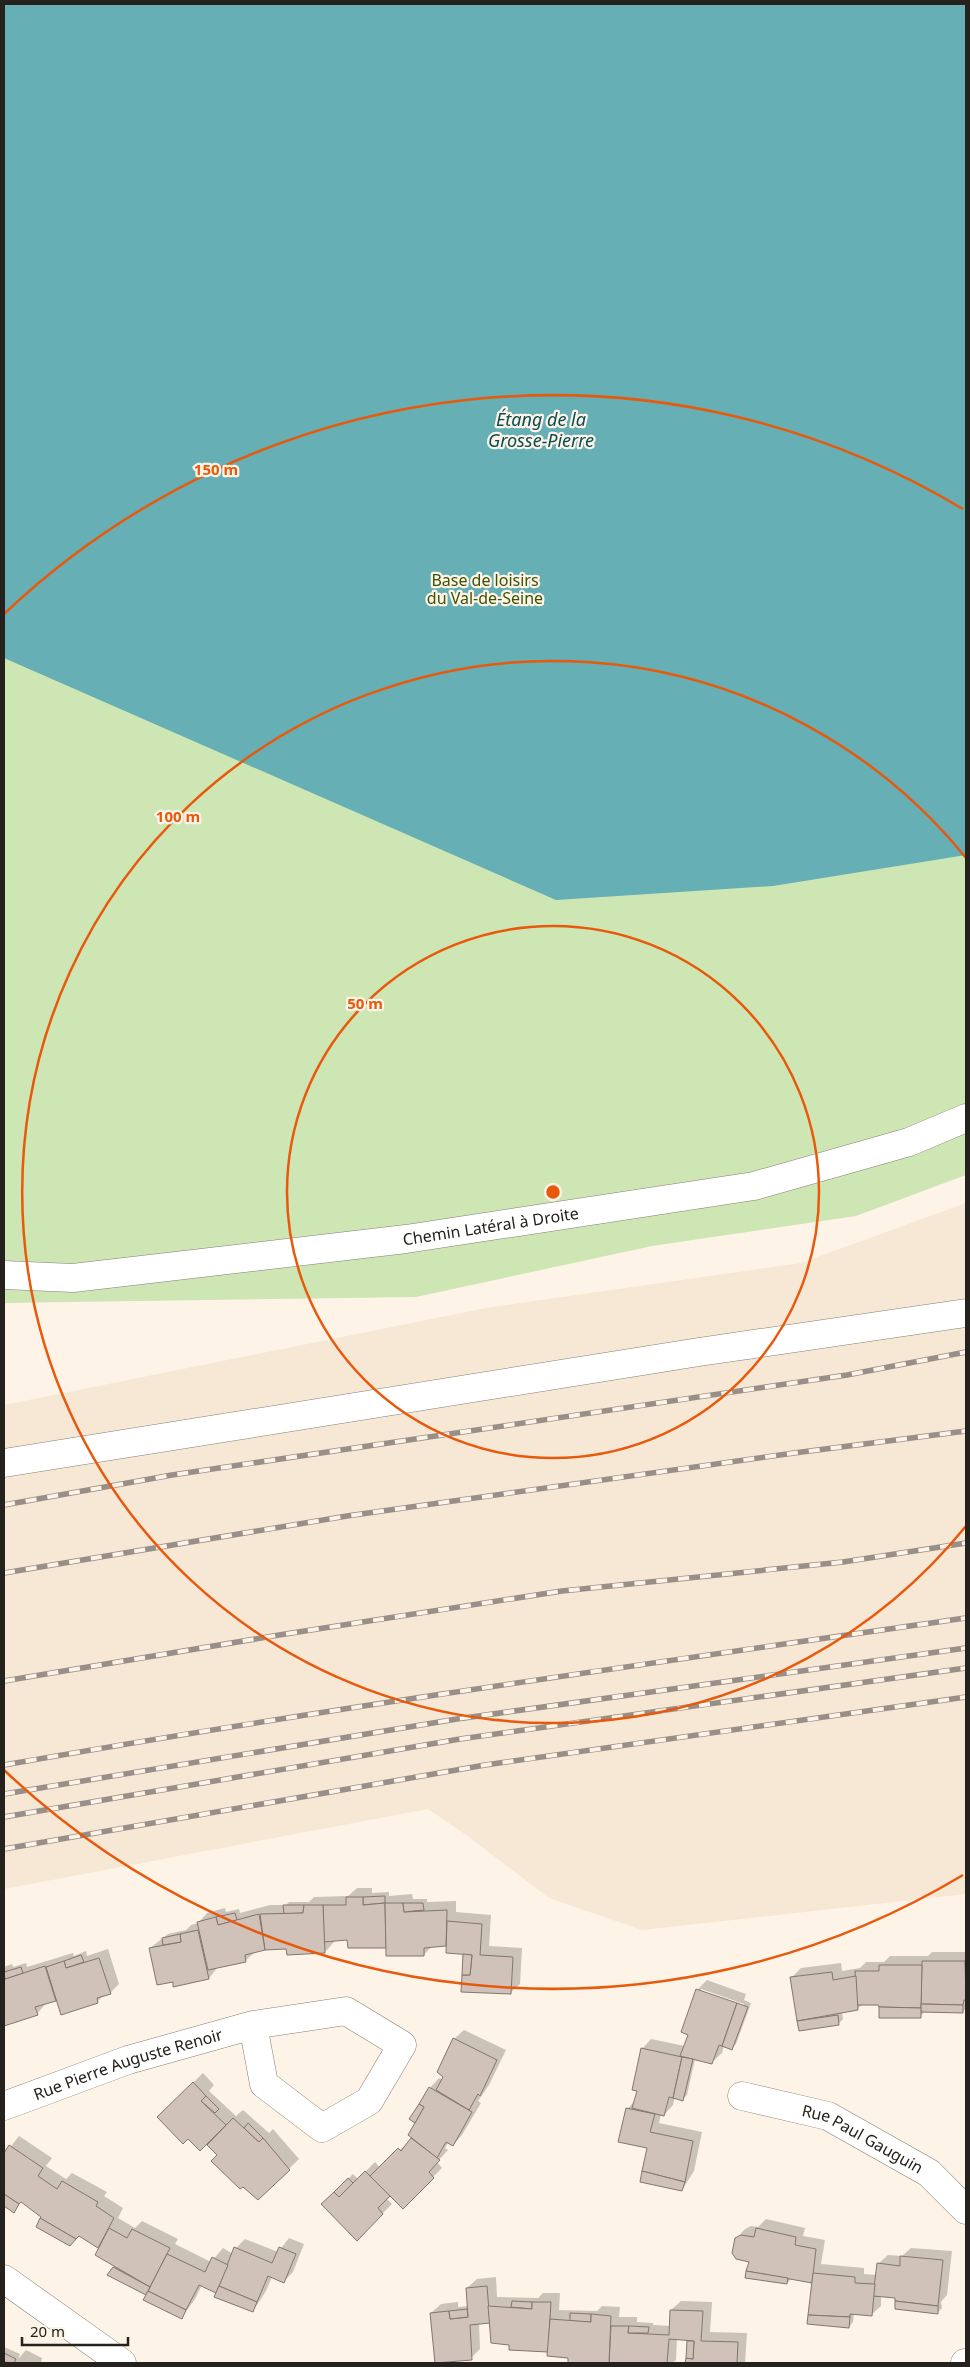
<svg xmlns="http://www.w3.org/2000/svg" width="970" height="2367" font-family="'Noto Sans',sans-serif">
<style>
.built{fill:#f7e7d5}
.green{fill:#cee5b4}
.water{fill:#65afb5}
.shadow{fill:#0003;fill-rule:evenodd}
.building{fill:#d0c2b9;stroke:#82766e}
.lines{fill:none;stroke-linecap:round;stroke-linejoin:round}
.minor-casing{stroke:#877e73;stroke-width:29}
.minor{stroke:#fff;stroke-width:28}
.rail-casing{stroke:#989088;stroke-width:5.5}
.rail{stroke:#fef3e7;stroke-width:4;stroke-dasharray:11;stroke-linecap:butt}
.ring{fill:none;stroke:#e8590c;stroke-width:2.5}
.labels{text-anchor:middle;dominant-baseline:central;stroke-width:4.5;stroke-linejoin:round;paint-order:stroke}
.park-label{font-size:16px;fill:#395304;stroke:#fef3e7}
.street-label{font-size:16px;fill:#25211d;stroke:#fef3e7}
.water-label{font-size:18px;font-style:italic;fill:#084d52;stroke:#fef3e7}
.centre{fill:#e8590c;stroke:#fef3e7;stroke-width:2.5}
.ring-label{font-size:15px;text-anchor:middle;font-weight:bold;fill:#e8590c;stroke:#fef3e7;stroke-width:4.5;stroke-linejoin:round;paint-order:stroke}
</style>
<rect width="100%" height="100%" fill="#fef3e7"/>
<path class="built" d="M 966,1203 L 966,1894 L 642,1930 L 549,1898 L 465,1834 L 428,1809 L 4,1889 L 4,1405 L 486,1308 L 801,1263 Z"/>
<path class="green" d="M 4,4 L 966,4 L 966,1175 L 856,1216 L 652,1246 L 416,1297 L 4,1303 Z"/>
<path class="water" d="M 4,4 L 966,4 L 966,855 L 773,886 L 556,900 L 4,658 Z"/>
<g class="shadow">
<path d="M 357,1888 L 372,1888 L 372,1893 L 389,1892 L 389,1896 L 412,1894 L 413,1899 L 427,1899 L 427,1902 L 456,1901 L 456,1912 L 491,1915 L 489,1946 L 522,1948 L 520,1984 L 510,1993 L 464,1955 L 447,1945 L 432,1946 L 424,1955 L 348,1939 L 334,1940 L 334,1942 L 325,1952 L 287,1948 L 264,1949 L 255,1952 L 245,1961 L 218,1967 L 209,1978 L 174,1981 L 150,1948 L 168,1934 L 186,1930 L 191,1925 L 198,1923 L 207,1913 L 225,1908 L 226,1912 L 239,1909 L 240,1913 L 270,1905 L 286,1905 L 289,1902 L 309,1902 L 314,1897 L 348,1896 Z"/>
<path d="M 108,1949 L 119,1984 L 110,1993 L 104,1995 L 97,2002 L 57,2000 L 46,2003 L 37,2014 L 4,2025 L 4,1967 L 12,1964 L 13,1967 L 26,1963 L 27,1967 L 73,1953 L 74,1956 L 86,1951 L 87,1956 Z"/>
<path d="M 932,1952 L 966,1952 L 966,2008 L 963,2012 L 925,2011 L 920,2017 L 880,2003 L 864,2003 L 857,2009 L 842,2012 L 843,2019 L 838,2024 L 800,2030 L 792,1977 L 801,1968 L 841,1963 L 842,1971 L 860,1968 L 866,1962 L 884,1962 L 890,1956 L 928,1956 Z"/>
<path d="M 707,1980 L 746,1994 L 744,2000 L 751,2003 L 736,2044 L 731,2049 L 724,2046 L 722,2053 L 712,2062 L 695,2059 L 687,2095 L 683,2099 L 675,2097 L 673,2105 L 664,2115 L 661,2114 L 659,2123 L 702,2132 L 694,2171 L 682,2190 L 648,2147 L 627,2109 L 636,2100 L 642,2049 L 651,2039 L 685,2046 L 690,2034 L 697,1990 ZM 701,1989 L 744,2004 L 743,2007 L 701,1992 Z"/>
<path d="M 464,2030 L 506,2050 L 489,2085 L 478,2101 L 481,2103 L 462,2135 L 453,2145 L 448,2143 L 445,2148 L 448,2150 L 437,2162 L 442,2168 L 403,2207 L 390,2195 L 386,2198 L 392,2204 L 357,2239 L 323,2204 L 353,2174 L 358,2179 L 375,2162 L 380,2168 L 413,2138 L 430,2088 L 439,2078 L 443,2080 L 454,2039 Z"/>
<path d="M 203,2073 L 214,2085 L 209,2091 L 236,2116 L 243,2110 L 269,2133 L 273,2129 L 299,2159 L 258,2199 L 207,2143 L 188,2137 L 158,2117 Z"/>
<path d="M 19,2136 L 52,2158 L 46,2166 L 66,2179 L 72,2173 L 107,2192 L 104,2196 L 123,2208 L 118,2218 L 135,2228 L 142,2221 L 178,2239 L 175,2244 L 211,2262 L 223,2248 L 233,2254 L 236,2248 L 245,2239 L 278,2252 L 289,2238 L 304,2244 L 293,2272 L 284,2281 L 272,2277 L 266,2291 L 253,2311 L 219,2287 L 202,2285 L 195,2299 L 182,2317 L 114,2268 L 115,2266 L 100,2247 L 43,2217 L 21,2201 L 14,2211 L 4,2204 L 4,2155 Z"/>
<path d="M 766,2219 L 805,2228 L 803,2236 L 825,2240 L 821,2264 L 864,2268 L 864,2274 L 877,2275 L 878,2264 L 888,2255 L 902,2256 L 911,2248 L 952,2251 L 947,2295 L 941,2302 L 942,2308 L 937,2313 L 897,2297 L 881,2296 L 881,2306 L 871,2315 L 854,2313 L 853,2322 L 849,2327 L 814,2282 L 792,2278 L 787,2283 L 750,2261 L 736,2239 L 745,2229 L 751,2226 L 758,2227 Z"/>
<path d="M 496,2277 L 497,2297 L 538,2298 L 543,2293 L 560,2293 L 559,2310 L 597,2311 L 602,2306 L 620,2307 L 619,2317 L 637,2317 L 637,2322 L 653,2323 L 653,2325 L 671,2326 L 671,2310 L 681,2301 L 712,2302 L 710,2332 L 747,2333 L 745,2363 L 687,2363 L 688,2342 L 690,2339 L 677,2338 L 676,2360 L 672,2363 L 569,2363 L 569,2357 L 511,2344 L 491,2322 L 479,2323 L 480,2349 L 471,2358 L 431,2313 L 441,2304 L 458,2302 L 458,2307 L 469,2306 L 467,2288 L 477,2279 Z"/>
<path d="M 4,2347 L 20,2354 L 18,2359 L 26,2350 L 42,2358 L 41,2363 L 4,2363 Z"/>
</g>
<g class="building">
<path d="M 385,1896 L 385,1903 L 363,1905 L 363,1897 Z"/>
<path d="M 346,1897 L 363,1897 L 363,1905 L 385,1903 L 386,1948 L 348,1948 L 347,1940 L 324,1942 L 323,1905 L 346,1905 Z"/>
<path d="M 385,1903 L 403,1903 L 404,1912 L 447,1910 L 446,1946 L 424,1948 L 424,1956 L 386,1956 Z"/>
<path d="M 403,1903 L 423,1903 L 424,1910 L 404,1912 Z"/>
<path d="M 283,1905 L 304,1905 L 303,1913 L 284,1914 Z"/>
<path d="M 304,1905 L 323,1905 L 325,1953 L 287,1955 L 286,1949 L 265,1950 L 260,1914 L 303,1913 Z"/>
<path d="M 235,1913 L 237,1920 L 218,1925 L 216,1917 Z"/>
<path d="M 259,1914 L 265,1950 L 245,1955 L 246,1962 L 208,1970 L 197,1922 L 216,1917 L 218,1925 Z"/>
<path d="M 447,1921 L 482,1924 L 480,1955 L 513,1957 L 511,1994 L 461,1992 L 462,1975 L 470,1975 L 472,1955 L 446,1953 Z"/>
<path d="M 198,1930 L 209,1979 L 173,1987 L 173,1982 L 157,1985 L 149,1948 L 181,1942 L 180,1934 Z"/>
<path d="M 180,1934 L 181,1942 L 163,1945 L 162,1938 Z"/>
<path d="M 463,1954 L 472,1955 L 470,1975 L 462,1975 Z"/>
<path d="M 81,1955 L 84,1962 L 66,1968 L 64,1961 Z"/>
<path d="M 99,1958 L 111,1994 L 97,1998 L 98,2003 L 61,2015 L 46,1967 L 64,1961 L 66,1968 Z"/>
<path d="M 922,1961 L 965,1961 L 966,2000 L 964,2000 L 963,2005 L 921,2004 Z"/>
<path d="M 879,1965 L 922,1965 L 921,2008 L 879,2007 L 878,2005 L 857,2005 L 855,1971 L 879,1971 Z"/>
<path d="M 45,1966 L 56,2001 L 35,2007 L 38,2015 L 4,2026 L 4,1975 L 5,1979 Z"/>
<path d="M 21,1967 L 23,1973 L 5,1979 L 4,1972 Z"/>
<path d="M 832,1972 L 833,1980 L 856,1976 L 858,2010 L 797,2021 L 790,1977 Z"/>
<path d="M 696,1989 L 737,2003 L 722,2046 L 719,2045 L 712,2064 L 680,2056 L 688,2035 L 681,2032 Z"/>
<path d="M 737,2003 L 748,2007 L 732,2050 L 722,2046 Z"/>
<path d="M 921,2004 L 963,2005 L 963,2013 L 921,2012 Z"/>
<path d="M 879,2007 L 921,2008 L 921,2018 L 879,2018 Z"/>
<path d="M 838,2015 L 839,2025 L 799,2031 L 797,2021 Z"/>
<path d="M 453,2038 L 497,2060 L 480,2096 L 478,2094 L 469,2110 L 436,2090 L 443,2077 L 437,2072 Z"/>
<path d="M 641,2048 L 682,2057 L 673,2098 L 669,2097 L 664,2116 L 632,2108 L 637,2091 L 632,2090 Z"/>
<path d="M 682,2057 L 693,2059 L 683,2101 L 673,2098 Z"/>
<path d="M 193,2082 L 206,2096 L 201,2101 L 226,2125 L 200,2151 L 188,2139 L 183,2144 L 157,2117 Z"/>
<path d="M 429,2087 L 472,2112 L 453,2146 L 446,2142 L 437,2158 L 408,2135 L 424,2107 L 419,2104 Z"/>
<path d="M 206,2096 L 219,2109 L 215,2113 L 201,2101 Z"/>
<path d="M 419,2104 L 424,2107 L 415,2123 L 409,2119 Z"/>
<path d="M 626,2108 L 655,2114 L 650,2132 L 693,2141 L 685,2182 L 642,2171 L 647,2148 L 618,2142 Z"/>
<path d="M 233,2118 L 259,2142 L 263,2138 L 290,2170 L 258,2200 L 243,2187 L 240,2189 L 211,2161 L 217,2155 L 207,2145 Z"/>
<path d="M 248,2123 L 263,2138 L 259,2142 L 244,2128 Z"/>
<path d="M 411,2138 L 440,2160 L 429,2172 L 434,2178 L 403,2209 L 370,2176 L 398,2148 L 401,2151 Z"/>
<path d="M 9,2145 L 43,2168 L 38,2176 L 57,2189 L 62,2181 L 98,2202 L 96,2206 L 114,2218 L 98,2248 L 79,2236 L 76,2239 L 40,2218 L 41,2217 L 21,2202 L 19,2204 L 4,2194 L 4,2153 Z"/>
<path d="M 365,2171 L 390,2196 L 378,2208 L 383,2214 L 357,2241 L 321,2204 L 334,2192 L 339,2197 Z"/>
<path d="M 642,2171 L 685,2182 L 682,2191 L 640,2182 Z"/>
<path d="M 348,2178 L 353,2183 L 339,2197 L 334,2192 Z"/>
<path d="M 4,2194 L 19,2204 L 14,2213 L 4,2206 Z"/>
<path d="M 40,2218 L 76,2239 L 70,2246 L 36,2227 Z"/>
<path d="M 109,2228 L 127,2238 L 132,2229 L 170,2248 L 150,2287 L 95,2255 Z"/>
<path d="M 756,2228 L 796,2237 L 795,2245 L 816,2249 L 812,2283 L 746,2271 L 749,2262 L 736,2259 L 732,2253 L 735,2238 L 741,2235 L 754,2237 Z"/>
<path d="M 234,2247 L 272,2263 L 279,2247 L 296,2254 L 284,2283 L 268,2276 L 257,2302 L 219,2286 Z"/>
<path d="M 167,2254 L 205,2272 L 212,2257 L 228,2265 L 216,2293 L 199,2285 L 186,2310 L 148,2291 Z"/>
<path d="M 900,2256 L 943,2260 L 938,2306 L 895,2301 L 895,2298 L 873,2296 L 877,2263 L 900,2266 Z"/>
<path d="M 113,2267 L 150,2287 L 146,2295 L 107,2275 Z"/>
<path d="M 746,2271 L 788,2278 L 787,2284 L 745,2278 Z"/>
<path d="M 813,2273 L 855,2277 L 855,2283 L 875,2284 L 872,2316 L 850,2314 L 850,2317 L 808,2315 Z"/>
<path d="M 219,2286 L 257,2302 L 253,2312 L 214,2297 Z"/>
<path d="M 487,2286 L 490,2323 L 470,2325 L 472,2360 L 435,2363 L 430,2313 L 449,2311 L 450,2319 L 468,2317 L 466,2288 Z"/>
<path d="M 148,2291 L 186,2310 L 182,2319 L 143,2300 Z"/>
<path d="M 512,2301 L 532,2302 L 532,2309 L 511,2307 Z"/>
<path d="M 895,2301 L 938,2306 L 938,2314 L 895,2309 Z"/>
<path d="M 532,2302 L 551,2302 L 548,2352 L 509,2350 L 509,2345 L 491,2343 L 488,2306 L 532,2309 Z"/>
<path d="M 467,2309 L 468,2317 L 450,2319 L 449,2311 Z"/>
<path d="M 670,2310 L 703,2311 L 701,2341 L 738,2342 L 737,2363 L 685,2363 L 686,2358 L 693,2359 L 694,2341 L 669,2339 L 667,2363 L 609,2363 L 611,2326 L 629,2326 L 628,2333 L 669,2335 Z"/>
<path d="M 570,2313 L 591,2314 L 591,2322 L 570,2321 Z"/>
<path d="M 591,2314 L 611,2316 L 609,2363 L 568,2363 L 568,2358 L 547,2356 L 550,2319 L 591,2322 Z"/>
<path d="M 808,2315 L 850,2317 L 849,2328 L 807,2324 Z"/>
<path d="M 629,2326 L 649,2327 L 648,2333 L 628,2333 Z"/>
<path d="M 687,2341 L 694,2341 L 693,2359 L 686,2358 Z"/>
<path d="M 4,2353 L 16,2359 L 14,2363 L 4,2362 Z"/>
</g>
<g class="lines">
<g class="minor-casing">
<g id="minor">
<path id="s1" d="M 4,1275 L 73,1278 L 406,1239 L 754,1186 L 909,1142 L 966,1118"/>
<path d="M 4,1463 L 699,1352 L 966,1313"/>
<path id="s2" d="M 742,2096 L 828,2116 L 929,2173 L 966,2210"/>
<path id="s3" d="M 4,2106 L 128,2060 L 253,2025 L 346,2011 L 402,2045 L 369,2101 L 322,2128 L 264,2084 L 253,2025"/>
<path d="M 4,2279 L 122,2363"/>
<path d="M 965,2363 L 966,2363"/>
</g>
</g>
<use href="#minor" class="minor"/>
<g class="rail-casing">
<g id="rail">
<path d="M 4,1505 L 172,1475 L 847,1375 L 966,1352"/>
<path d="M 4,1573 L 347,1516 L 794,1453 L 966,1431"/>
<path d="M 4,1681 L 279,1635 L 562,1591 L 843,1562 L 966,1543"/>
<path d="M 4,1765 C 323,1709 645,1664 966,1618"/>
<path d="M 4,1794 L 457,1719 L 966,1648"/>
<path d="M 4,1817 L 460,1739 L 966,1668"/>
<path d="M 4,1849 L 485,1765 L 966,1697"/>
</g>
</g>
<use href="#rail" class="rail"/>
</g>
<g class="ring">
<circle cx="553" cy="1192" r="266"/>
<path d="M966 1526A531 531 0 1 1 966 858"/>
<path d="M963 1875A797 797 0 0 1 4 1770M4 614A797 797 0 0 1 963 509"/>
</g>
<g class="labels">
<g class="park-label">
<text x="485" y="580">Base de loisirs<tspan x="485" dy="18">du Val-de-Seine</tspan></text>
</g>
<g class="street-label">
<text stroke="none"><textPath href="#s1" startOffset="490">Chemin Latéral à Droite</textPath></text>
<text stroke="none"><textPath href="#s3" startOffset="131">Rue Pierre Auguste Renoir</textPath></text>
<text stroke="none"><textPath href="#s2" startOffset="129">Rue Paul Gauguin</textPath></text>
</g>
<g class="water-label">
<text x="541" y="419">Étang de la<tspan x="541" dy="21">Grosse-Pierre</tspan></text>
</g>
</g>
<circle cx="553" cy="1192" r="8" class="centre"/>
<g class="ring-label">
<text x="216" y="475">150 m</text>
<text x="178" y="822">100 m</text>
<text x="365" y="1009">50 m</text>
</g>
<rect width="970" height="2367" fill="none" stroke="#25211d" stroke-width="10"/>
<path d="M22 2337v8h106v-8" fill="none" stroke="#25211d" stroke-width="2.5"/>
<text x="30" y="2337" font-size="15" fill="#25211d" stroke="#fef3e7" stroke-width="4" paint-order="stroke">20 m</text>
</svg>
